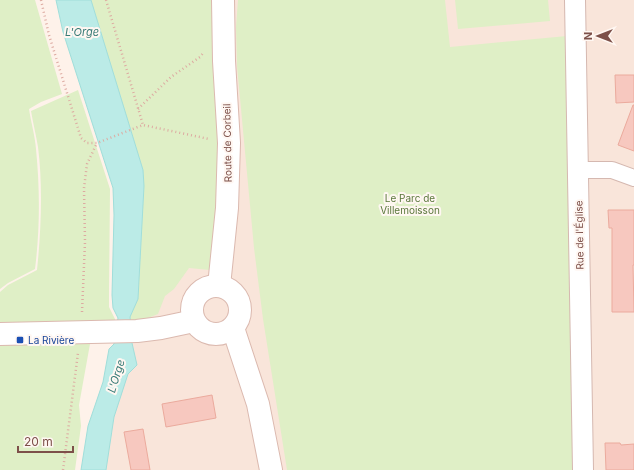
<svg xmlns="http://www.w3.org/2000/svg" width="634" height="470" font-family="Inter,sans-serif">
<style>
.residential{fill:#f9e5da}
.green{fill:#dfefc6}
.water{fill:#bbebe7;stroke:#a0deda}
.building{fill:#f7c8bf;stroke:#ebaa9d}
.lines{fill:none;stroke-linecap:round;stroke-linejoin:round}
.minor-casing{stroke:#d5b8b0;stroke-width:18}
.tertiary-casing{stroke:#d5b8b0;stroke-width:22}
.secondary-casing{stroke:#dbb9af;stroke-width:24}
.path{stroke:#ddaaa1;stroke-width:2.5;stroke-dasharray:1 3;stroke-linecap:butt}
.minor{stroke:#fff;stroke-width:16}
.tertiary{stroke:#fff;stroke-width:20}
.secondary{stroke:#fff;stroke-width:22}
.transit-dot{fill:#1a4fb4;stroke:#fff7f2;stroke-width:1.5}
.labels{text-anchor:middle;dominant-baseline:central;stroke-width:4;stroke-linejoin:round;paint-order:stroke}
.street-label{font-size:10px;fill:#7d5049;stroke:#fff7f2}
.park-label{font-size:10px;fill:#5a773b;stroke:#fff7f2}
.transit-label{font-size:10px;fill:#164399;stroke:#fff7f2;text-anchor:start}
.water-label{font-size:11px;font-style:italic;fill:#387b77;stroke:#fff7f2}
</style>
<rect width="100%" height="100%" fill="#fef2ea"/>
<path class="residential" d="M 72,0 L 634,0 L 634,470 L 94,470 L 122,359 L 130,217 Z"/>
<g class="green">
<path d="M 0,0 L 35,0 L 62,94 L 41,102 L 29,109 C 31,122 35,136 36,149 C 40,189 40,229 35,269 L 8,283 L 0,289 Z"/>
<path d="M 91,0 L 223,0 L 220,271 L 189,268 L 174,289 L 165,296 L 158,314 L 138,322 L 130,322 L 130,317 L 138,299 L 144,186 L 143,170 Z"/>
<path d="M 238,0 L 445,0 L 450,47 L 567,36 L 574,470 L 287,470 L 263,319 L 254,248 L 237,66 L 236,27 Z"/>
<path d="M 455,0 L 548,0 L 550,21 L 458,29 Z"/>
<path d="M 78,90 L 110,189 L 109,297 L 109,307 L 115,319 L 115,325 L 0,326 L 0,292 L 8,285 L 37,270 C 41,232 43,185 38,147 C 36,135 33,123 31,111 Z"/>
<path d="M 71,343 L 90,344 L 79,405 L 81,426 L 75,470 L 0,470 L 0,344 Z"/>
</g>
<path class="water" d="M 56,0 L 91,0 L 143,170 L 144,186 L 138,299 L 130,317 L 132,343 L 137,365 L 128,374 L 114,417 L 106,470 L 81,470 L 88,426 L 103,382 L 109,349 L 114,344 L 118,318 L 113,308 L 112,295 L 114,215 L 113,188 L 63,32 Z"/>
<g class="building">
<path d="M 615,75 L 634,75 L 634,102 L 616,103 Z"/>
<path d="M 633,105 L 634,105 L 634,151 L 618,145 Z"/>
<path d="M 608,210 L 634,210 L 634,265 L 633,265 L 634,312 L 612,312 L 612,228 L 609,228 Z"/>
<path d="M 212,395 L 216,418 L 166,427 L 162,404 Z"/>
<path d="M 143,429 L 150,470 L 131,470 L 124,432 Z"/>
<path d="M 605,443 L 620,443 L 621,445 L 634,444 L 634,470 L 606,470 Z"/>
</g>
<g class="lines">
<g class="minor-casing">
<path id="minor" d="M 579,170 L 612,170 L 634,178"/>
</g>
<g class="tertiary-casing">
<path id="tertiary" d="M 575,0 L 583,470"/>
</g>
<g class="secondary-casing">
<g id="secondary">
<circle cx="216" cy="310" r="24"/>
<path d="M 219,286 L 227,208 L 229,143 L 224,61 L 223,0"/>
<path d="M 233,328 L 258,404 L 271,470"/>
<path d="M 0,334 L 137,331 L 161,328 L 194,321"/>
</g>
</g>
<g class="path">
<path d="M 41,0 L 49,35 L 81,138 L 87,143 L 97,143 L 143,125 L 209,139"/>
<path d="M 106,0 L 143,125"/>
<path d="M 138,109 L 171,77 L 200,57 L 204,52"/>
<path d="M 82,312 L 85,242 L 84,188 L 87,164 L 97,143"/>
<path d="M 63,470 L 78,353"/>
</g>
<use href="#minor" class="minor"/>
<use href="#tertiary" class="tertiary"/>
<use href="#secondary" class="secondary"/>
</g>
<rect class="transit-dot" x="16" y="336" width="8" height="8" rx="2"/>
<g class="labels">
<g class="street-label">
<text transform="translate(227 143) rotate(-91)">Route de Corbeil</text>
<text transform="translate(579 235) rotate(-91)">Rue de l'Église</text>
</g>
<g class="park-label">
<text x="410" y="198">Le Parc de<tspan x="410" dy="12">Villemoisson</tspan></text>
</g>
<g class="transit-label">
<text x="28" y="340">La Rivière</text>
</g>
<g class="water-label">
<text x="82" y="32">L'Orge</text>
<text transform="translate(116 376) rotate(-73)">L'Orge</text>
</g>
</g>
<g transform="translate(598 36) rotate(270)" stroke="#fff7f2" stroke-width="3" paint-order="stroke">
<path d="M0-3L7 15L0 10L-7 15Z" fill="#7d5049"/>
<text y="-6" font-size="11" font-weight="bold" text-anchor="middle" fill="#7d5049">N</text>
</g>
<path d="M18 446v6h55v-6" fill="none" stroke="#7d5049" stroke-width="2"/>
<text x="24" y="446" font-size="12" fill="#7d5049" stroke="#fff7f2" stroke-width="3" paint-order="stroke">20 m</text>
</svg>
